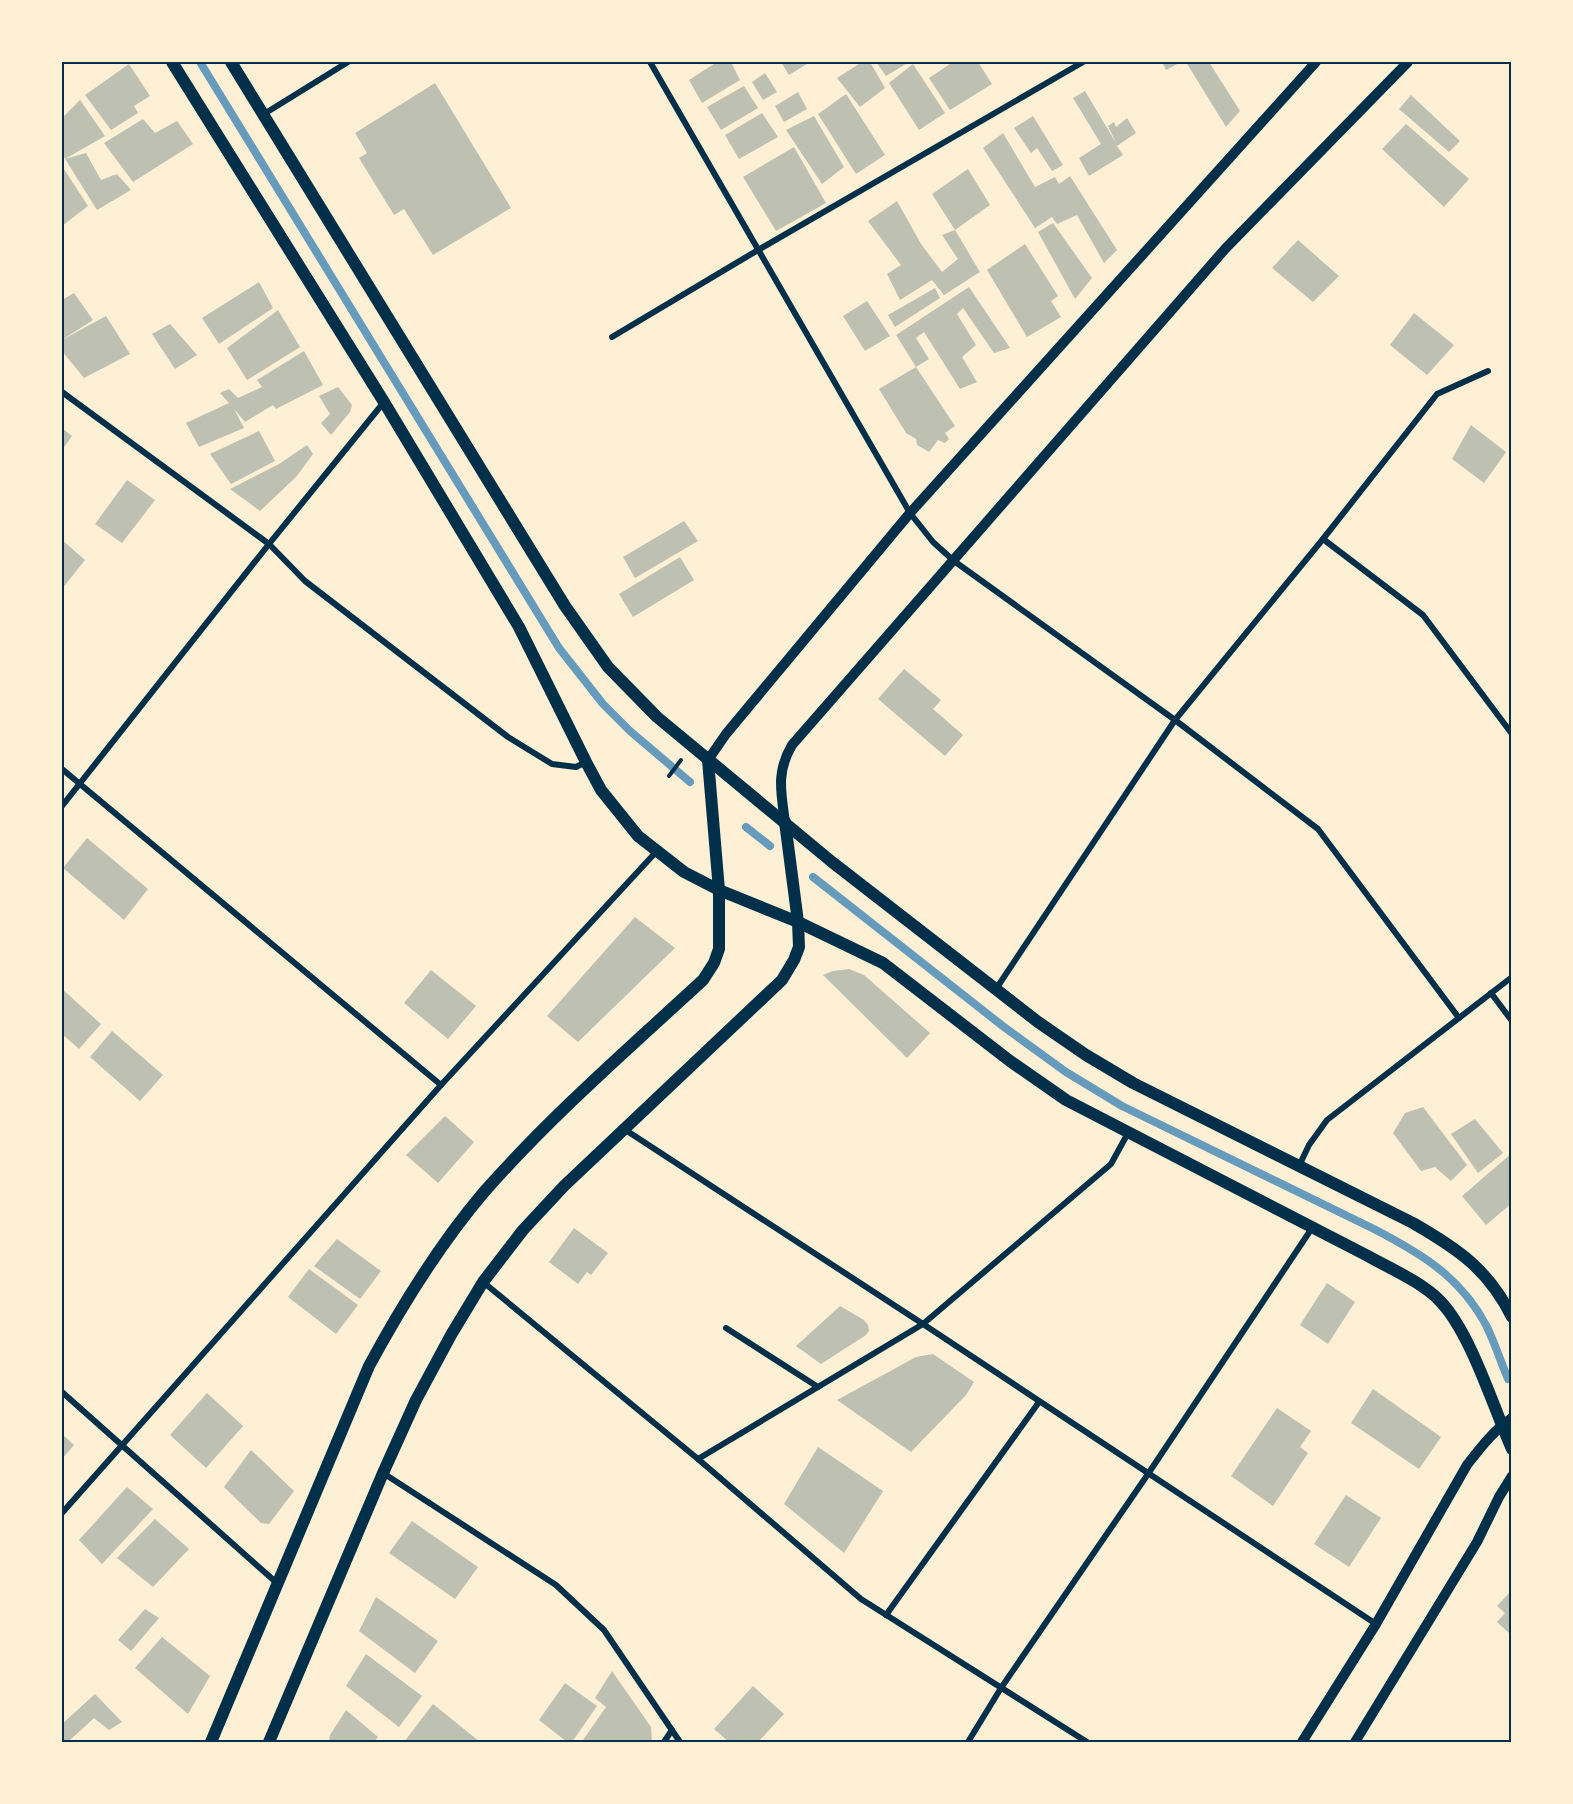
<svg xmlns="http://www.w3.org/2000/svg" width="1573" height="1804" font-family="'Public Sans',sans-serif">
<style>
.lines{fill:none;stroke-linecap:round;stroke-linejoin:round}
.stream{stroke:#669bbc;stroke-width:8}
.building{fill:#bec0b2}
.path{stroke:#003049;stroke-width:4}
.minor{stroke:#003049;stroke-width:6}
.tertiary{stroke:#003049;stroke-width:10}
.secondary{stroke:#003049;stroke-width:12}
.neatline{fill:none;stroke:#003049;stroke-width:2}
</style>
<rect width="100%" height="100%" fill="#fdf0d5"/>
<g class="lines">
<g class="stream">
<path d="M 200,62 L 559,648 L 603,704 L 630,731 L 690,782"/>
<path d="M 746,827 L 770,846"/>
<path d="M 813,877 L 1004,1027 L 1066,1072 L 1122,1106 L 1374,1229 C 1422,1254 1461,1277 1487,1327 C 1495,1344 1501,1362 1508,1379"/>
</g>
</g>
<g class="building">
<path d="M 717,62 L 731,62 L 740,80 L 702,103 L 689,80 Z"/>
<path d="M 781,62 L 810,62 L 789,75 Z"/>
<path d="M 862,62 L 870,62 L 885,88 L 860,107 L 837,78 Z"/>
<path d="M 876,62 L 909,62 L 886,76 Z"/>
<path d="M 953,62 L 978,62 L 992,84 L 950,110 L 929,78 Z"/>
<path d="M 1162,62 L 1181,62 L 1166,70 Z"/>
<path d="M 1186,62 L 1209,62 L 1240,111 L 1226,127 Z"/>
<path d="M 129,64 L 150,96 L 134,106 L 138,113 L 111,130 L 85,95 Z"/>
<path d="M 913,64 L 945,113 L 919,130 L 889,83 Z"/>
<path d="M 765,73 L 777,92 L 763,100 L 752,82 Z"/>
<path d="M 435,83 L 511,208 L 433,255 L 404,209 L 394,215 L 359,158 L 367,153 L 355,133 Z"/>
<path d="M 744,86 L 758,108 L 721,130 L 707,107 Z"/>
<path d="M 1085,91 L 1116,143 L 1108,126 L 1114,122 L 1116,127 L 1127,118 L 1136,133 L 1117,146 L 1123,155 L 1089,176 L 1079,158 L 1101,144 L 1073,98 Z"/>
<path d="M 798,92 L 807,109 L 784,122 L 775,106 Z"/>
<path d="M 846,94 L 885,155 L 856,174 L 818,114 Z"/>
<path d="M 1411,95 L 1460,141 L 1449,152 L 1399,109 Z"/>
<path d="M 80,100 L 105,136 L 65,159 L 86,153 L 101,180 L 117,174 L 131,190 L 97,210 L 62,154 L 62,118 Z"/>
<path d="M 762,113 L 778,137 L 739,159 L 725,135 Z"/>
<path d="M 814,116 L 844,167 L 822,184 L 786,130 Z"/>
<path d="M 1033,116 L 1063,165 L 1052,171 L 1037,148 L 1031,153 L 1014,128 Z"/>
<path d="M 143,119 L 155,133 L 177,121 L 193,144 L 133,182 L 104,143 Z"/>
<path d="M 1406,124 L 1469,179 L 1444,207 L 1382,149 Z"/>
<path d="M 1003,133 L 1035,187 L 1055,177 L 1059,184 L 1070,176 L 1117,250 L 1104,263 L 1077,215 L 1057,224 L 1052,217 L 1035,228 L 983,148 Z"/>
<path d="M 794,147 L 826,203 L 776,231 L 743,177 Z"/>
<path d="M 62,166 L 88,206 L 62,226 Z"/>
<path d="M 968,169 L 990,205 L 955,230 L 932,194 Z"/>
<path d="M 897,201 L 921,244 L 942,272 L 958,259 L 942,235 L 955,230 L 980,272 L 944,295 L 932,280 L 900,300 L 887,274 L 901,265 L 868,221 Z"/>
<path d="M 1053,223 L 1092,278 L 1075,299 L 1038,232 Z"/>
<path d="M 1298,240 L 1339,276 L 1313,302 L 1272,268 Z"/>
<path d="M 1025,244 L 1058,296 L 1051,301 L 1061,317 L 1027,337 L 987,270 Z"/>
<path d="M 259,282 L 273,308 L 219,344 L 202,318 Z"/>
<path d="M 969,287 L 1010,348 L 994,353 L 963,308 L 957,314 L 976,345 L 962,357 L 977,382 L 960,389 L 924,332 L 916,338 L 929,359 L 916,367 L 896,335 Z"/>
<path d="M 935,288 L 940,298 L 895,327 L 888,315 Z"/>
<path d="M 74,293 L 93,320 L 62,340 L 62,300 Z"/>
<path d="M 867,301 L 890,336 L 865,351 L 843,316 Z"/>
<path d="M 278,310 L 300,347 L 247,380 L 227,348 Z"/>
<path d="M 1414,313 L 1454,345 L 1427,375 L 1390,345 Z"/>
<path d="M 106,316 L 130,354 L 84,378 L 62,351 L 62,340 Z"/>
<path d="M 170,324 L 197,355 L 175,369 L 152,334 Z"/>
<path d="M 304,351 L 323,385 L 276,409 L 273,405 L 245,422 L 234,409 L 244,428 L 199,447 L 186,423 L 229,403 L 220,393 L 229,389 L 238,398 L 262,387 L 257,380 Z"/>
<path d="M 916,367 L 955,426 L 945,433 L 949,439 L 945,443 L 938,440 L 929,452 L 917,445 L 916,439 L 906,433 L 879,389 Z"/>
<path d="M 338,387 L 352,405 L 350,412 L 331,435 L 321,423 L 330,414 L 319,396 Z"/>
<path d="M 1471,425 L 1506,452 L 1484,483 L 1452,459 Z"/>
<path d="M 62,428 L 72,436 L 62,450 Z"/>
<path d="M 259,431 L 275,461 L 231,484 L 210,454 Z"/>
<path d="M 307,445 L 313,454 L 296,477 L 260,511 L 230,489 L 279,464 Z"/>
<path d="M 127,480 L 155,500 L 122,543 L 95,524 Z"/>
<path d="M 684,521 L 698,541 L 635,578 L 623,557 Z"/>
<path d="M 62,540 L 85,560 L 62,589 Z"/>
<path d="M 680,557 L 694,580 L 633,617 L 619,594 Z"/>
<path d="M 904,669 L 941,700 L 933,709 L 963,735 L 945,756 L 878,699 Z"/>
<path d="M 87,838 L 148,889 L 124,920 L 63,868 Z"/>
<path d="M 635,917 L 675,948 L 578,1042 L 547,1016 Z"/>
<path d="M 849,969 L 864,975 L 930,1033 L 907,1058 L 823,975 L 833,971 Z"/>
<path d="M 431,970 L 476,1006 L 448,1039 L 404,1003 Z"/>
<path d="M 62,989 L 101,1024 L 79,1049 L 62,1034 Z"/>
<path d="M 112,1031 L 163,1075 L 140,1101 L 90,1057 Z"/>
<path d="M 1423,1107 L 1467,1165 L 1451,1181 L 1435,1167 L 1421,1171 L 1393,1133 L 1405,1113 Z"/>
<path d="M 445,1116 L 474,1142 L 438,1183 L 406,1155 Z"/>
<path d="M 1475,1119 L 1503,1153 L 1478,1173 L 1451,1134 Z"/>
<path d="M 1512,1153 L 1512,1203 L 1486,1225 L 1462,1196 Z"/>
<path d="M 574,1228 L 608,1253 L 591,1275 L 587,1272 L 578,1284 L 549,1262 Z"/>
<path d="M 337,1239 L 381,1271 L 360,1299 L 314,1266 Z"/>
<path d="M 309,1269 L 358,1305 L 336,1334 L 288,1297 Z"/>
<path d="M 1327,1283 L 1355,1302 L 1328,1344 L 1300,1325 Z"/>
<path d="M 840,1306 L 864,1320 L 868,1325 L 869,1331 L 866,1335 L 821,1364 L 796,1346 Z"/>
<path d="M 933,1354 L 974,1382 L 966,1395 L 911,1452 L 837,1400 L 916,1357 Z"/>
<path d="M 1373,1389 L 1441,1437 L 1419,1469 L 1351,1423 Z"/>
<path d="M 207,1393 L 243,1426 L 206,1468 L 170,1435 Z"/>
<path d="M 1277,1408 L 1311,1431 L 1300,1447 L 1308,1453 L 1273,1506 L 1231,1476 Z"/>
<path d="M 62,1434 L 74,1445 L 62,1459 Z"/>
<path d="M 818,1447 L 883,1491 L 844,1553 L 784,1504 Z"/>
<path d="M 251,1450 L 294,1491 L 269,1524 L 261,1523 L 224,1487 Z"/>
<path d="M 127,1487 L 153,1509 L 102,1564 L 79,1540 Z"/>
<path d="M 1346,1495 L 1381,1518 L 1349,1567 L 1314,1544 Z"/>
<path d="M 155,1519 L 189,1549 L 153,1587 L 117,1558 Z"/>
<path d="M 412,1521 L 478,1567 L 455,1599 L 389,1553 Z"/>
<path d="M 1512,1590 L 1512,1636 L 1497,1622 L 1505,1613 L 1497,1606 Z"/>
<path d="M 376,1597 L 438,1641 L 415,1673 L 359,1631 Z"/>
<path d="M 145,1609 L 159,1618 L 131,1651 L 118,1640 Z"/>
<path d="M 162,1637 L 210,1676 L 188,1714 L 135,1668 Z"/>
<path d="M 366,1654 L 422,1696 L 399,1727 L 346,1686 Z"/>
<path d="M 612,1671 L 651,1727 L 652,1742 L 586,1742 L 583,1740 L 606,1707 L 595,1698 Z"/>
<path d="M 565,1683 L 597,1706 L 572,1742 L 567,1742 L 539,1720 Z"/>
<path d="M 753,1686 L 784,1714 L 758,1742 L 729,1742 L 714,1729 Z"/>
<path d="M 95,1694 L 122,1722 L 109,1730 L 94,1718 L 68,1742 L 62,1742 L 62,1724 Z"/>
<path d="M 433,1704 L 480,1742 L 404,1742 Z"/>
<path d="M 346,1710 L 378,1737 L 374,1742 L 329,1742 L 330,1735 Z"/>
</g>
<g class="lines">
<path class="path" d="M 669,776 L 681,760"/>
<g class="minor">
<path d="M 650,62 L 910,513 L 933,542 L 954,561 L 1175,720 L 1318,829 L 1459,1018"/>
<path d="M 264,114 L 348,62"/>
<path d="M 612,337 L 758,250 L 1083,62"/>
<path d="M 62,392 L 269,544 L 305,581 L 508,737 L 552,764 L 576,767 L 586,762"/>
<path d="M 1323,539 L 1423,615 L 1512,734"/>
<path d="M 62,769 L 441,1085"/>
<path d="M 62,806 L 269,544 L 384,402"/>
<path d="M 996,989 L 1175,720 L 1323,539 L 1437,394 L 1488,371"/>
<path d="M 1491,993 L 1512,1021"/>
<path d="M 624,1129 L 923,1324 L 1376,1624"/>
<path d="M 1299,1166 L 1309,1145 L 1327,1120 L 1512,977"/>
<path d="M 483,1282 L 698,1459 L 861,1599 L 1087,1742"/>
<path d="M 726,1328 L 818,1387"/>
<path d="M 62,1392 L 278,1584"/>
<path d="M 698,1459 L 923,1324 L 1111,1164 L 1128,1133"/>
<path d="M 383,1473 L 556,1585 L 604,1630 L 680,1742"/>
<path d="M 62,1513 L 441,1085 L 656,852"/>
<path d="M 886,1615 L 1039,1402"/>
<path d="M 664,1742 L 672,1730"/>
<path d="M 968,1742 L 1001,1688 L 1148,1474 L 1312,1228"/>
</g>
<g class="tertiary">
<path d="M 708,760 L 726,734 L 910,513 L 1316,62"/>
<path d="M 785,822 C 781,792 776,772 792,745 L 1225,249 L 1408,62"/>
<path d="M 1302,1742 L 1376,1624 L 1467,1465 C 1481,1447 1493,1431 1512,1418"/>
<path d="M 1355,1742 L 1477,1542 L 1499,1497 L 1512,1476"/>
</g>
<g class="secondary">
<path d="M 172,62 L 384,402 L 519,627 L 586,762 L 601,790 L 638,836 L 684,872 L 719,890 L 798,922 L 883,963 L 1010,1061 L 1066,1100 L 1366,1255 C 1389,1268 1422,1282 1440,1301 C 1471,1333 1493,1407 1512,1449"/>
<path d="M 231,62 L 565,606 L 608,667 L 657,717 L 832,862 L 1038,1022 L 1086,1055 L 1133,1083 L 1413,1223 C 1458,1249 1488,1269 1512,1317"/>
<path d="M 211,1742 L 369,1366 C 402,1305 439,1245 484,1192 C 551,1116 628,1049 703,980 L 714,963 L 719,949 L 719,890 L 708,760"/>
<path d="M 269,1742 L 383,1473 L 416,1400 L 451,1335 L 483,1282 L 523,1230 L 564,1186 L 782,980 L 794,960 L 799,947 L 798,922 L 785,822"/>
</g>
</g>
<rect width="1573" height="1804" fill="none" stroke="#fdf0d5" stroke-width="126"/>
<rect x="63" y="63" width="1447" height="1678" class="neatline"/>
</svg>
